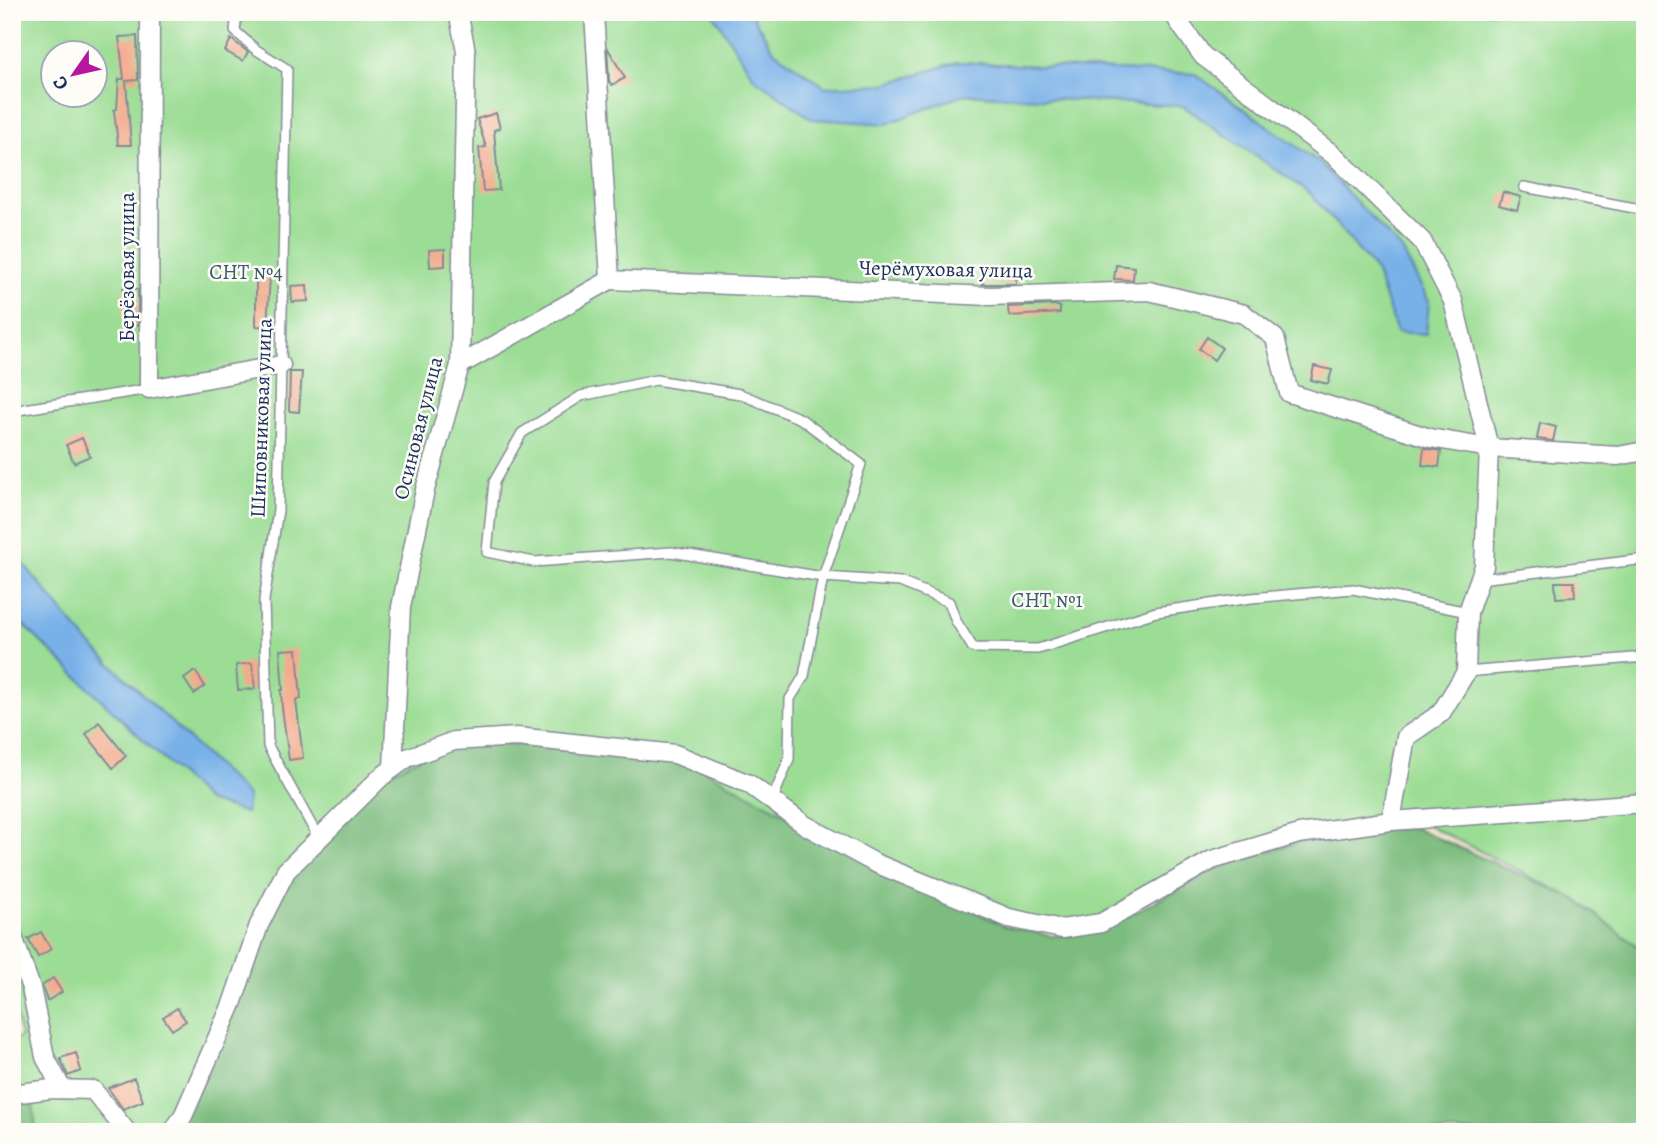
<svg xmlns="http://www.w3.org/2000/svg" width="1657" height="1144" font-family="Alegreya,serif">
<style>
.green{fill:#9bdd94;stroke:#5b8679;stroke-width:2;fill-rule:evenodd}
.forest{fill:#7cbc7e;stroke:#4c766e;stroke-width:2}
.water{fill:#78b1e8;stroke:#4a70a3;stroke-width:2}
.building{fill:#f3ab8e}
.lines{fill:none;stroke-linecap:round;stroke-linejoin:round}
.lane-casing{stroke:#868a95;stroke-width:12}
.street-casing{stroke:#868a95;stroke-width:21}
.lane{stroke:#fff;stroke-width:9}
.street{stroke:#fff;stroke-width:18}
.labels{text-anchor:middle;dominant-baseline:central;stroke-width:5;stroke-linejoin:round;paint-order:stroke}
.street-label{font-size:21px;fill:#1b2f5e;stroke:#fdfcf7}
.park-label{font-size:21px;fill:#3b5a6c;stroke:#fdfcf7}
</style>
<rect width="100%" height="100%" fill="#fdfcf7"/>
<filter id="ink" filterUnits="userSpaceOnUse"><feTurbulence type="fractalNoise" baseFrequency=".0143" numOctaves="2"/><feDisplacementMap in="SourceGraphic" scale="14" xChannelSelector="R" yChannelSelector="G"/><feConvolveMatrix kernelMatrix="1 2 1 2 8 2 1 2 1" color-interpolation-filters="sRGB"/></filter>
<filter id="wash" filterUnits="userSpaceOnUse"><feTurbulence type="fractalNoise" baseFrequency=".00686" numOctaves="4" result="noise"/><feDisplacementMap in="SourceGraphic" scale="28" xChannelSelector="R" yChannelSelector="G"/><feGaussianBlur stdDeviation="1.57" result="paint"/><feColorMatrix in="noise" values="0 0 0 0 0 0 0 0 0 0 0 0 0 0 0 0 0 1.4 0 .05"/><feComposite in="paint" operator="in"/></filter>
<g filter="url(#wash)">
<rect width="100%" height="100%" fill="#f0e6cc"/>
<path class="green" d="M 12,12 L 712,12 L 754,78 L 886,124 L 965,94 L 1183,106 L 1310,193 L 1375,270 L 1397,332 L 1425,334 L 1429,301 L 1195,74 L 958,62 L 886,84 L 825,87 L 774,51 L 750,12 L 1645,12 L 1645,952 L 1575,899 L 1416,819 L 1212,860 L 1101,923 L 1054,924 L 1011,915 L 173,1132 L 36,1132 L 33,1104 L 12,1106 L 12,1041 L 21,1037 L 12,1000 L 12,614 L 207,801 L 87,641 L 12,550 ZM 52,52 L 94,52 L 94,94 L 52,94 Z"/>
<g class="forest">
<path d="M 454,741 L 675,754 L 875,863 L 1005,926 L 1052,936 L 1098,932 L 1217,868 L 1299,842 L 1397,828 L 1415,828 L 1575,899 L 1645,952 L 1645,1132 L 173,1132 L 286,871 L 381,777 Z"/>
<path d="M 33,1103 L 36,1132 L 12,1132 L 12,1106 Z"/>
</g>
<g class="water">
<path d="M 712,12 L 750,12 L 774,51 L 825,87 L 886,84 L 958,62 L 1195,74 L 1320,163 L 1402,250 L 1429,301 L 1426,334 L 1397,332 L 1375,270 L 1310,193 L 1183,106 L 965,94 L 886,124 L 812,119 L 754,78 Z"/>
<path d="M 12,550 L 87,641 L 248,796 L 246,813 L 207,801 L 12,614 Z"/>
</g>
<g id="blocks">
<g class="building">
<path d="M 137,36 L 138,80 L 126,81 L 131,145 L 118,145 L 114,110 L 117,109 L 119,79 L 124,79 L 119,37 Z"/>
<path d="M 231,39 L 248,52 L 243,61 L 225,51 Z"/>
<path d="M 607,47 L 625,78 L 612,85 L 609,81 Z"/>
<path d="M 496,113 L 500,128 L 494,130 L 499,190 L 483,191 L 479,148 L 486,147 L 477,119 Z"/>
<path d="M 1503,192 L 1521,197 L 1517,210 L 1499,205 Z"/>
<path d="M 445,249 L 445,266 L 430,267 L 429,250 Z"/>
<path d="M 1116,265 L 1134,267 L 1133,280 L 1114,279 Z"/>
<path d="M 984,274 L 1016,275 L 1016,284 L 982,284 Z"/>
<path d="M 256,275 L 270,276 L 267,327 L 256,326 Z"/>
<path d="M 307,285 L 308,301 L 292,302 L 291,286 Z"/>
<path d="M 123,288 L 138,289 L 138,325 L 123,325 Z"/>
<path d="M 1055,305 L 1060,307 L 1060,313 L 1009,316 L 1008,307 Z"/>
<path d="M 1207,337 L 1222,348 L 1214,360 L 1199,349 Z"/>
<path d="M 1314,366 L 1332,370 L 1328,384 L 1311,380 Z"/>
<path d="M 290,372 L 302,372 L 299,412 L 289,411 Z"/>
<path d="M 1540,423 L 1556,427 L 1553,441 L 1537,439 Z"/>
<path d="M 82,438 L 90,456 L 74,463 L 66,445 Z"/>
<path d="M 1424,448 L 1441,451 L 1439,467 L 1422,465 Z"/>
<path d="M 1555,582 L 1574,582 L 1575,597 L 1556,598 Z"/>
<path d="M 297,649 L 301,699 L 296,700 L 303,758 L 289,760 L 282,708 L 281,690 L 283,690 L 280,650 Z"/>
<path d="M 252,663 L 255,689 L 238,690 L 236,665 Z"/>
<path d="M 195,671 L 205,686 L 194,694 L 184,679 Z"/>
<path d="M 99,722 L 126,756 L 113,768 L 86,734 Z"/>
<path d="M 41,932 L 51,949 L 38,957 L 28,939 Z"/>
<path d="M 53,978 L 62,992 L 47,1001 L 42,986 Z"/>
<path d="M 177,1008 L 186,1021 L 172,1030 L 163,1017 Z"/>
<path d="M 76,1053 L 81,1071 L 68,1076 L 60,1058 Z"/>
<path d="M 134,1078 L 143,1101 L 123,1109 L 108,1088 Z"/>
</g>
</g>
</g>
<g filter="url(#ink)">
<use href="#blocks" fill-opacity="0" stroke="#868a95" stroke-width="2"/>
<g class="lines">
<g class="lane-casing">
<g id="lane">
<path d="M 237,12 L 235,31 L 255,49 L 287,69 L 278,510 L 264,600 L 268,746 L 319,839"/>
<path d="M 1524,187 L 1645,210"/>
<path d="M 12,411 L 149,389"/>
<path d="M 1480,579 L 1645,559"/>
<path d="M 1466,672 L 1645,657"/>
<path d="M 772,801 L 789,759 L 790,699 L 804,676 L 823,577 L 861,464 L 801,419 L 740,394 L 656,380 L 581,396 L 522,433 L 494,482 L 487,552 L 534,562 L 671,552 L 823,577 L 900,582 L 949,602 L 956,621 L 973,648 L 1038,649 L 1156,612 L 1251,598 L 1353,589 L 1468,612"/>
</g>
</g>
<g class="street-casing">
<g id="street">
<path d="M 150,12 L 149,389 L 281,365"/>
<path d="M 594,12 L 610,280 L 990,296 L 1149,291 L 1244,314 L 1275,338 L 1289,393 L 1430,438 L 1489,448 L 1618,456 L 1645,451"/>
<path d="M 1179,12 L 1178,21 L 1203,56 L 1335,156 L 1422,241 L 1453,301 L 1489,448 L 1484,566 L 1468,612 L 1466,672 L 1441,713 L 1406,737 L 1391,821"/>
<path d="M 460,365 L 610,280"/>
<path d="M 393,768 L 401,607 L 425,490 L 460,365 L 466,51 L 458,12"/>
<path d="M 12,934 L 31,988 L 45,1057 L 62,1089"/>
<path d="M 12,1094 L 51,1089 L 93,1090 L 127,1132"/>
<path d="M 173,1132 L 184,1114 L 232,1004 L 259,925 L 286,871 L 381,777 L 407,758 L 454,741 L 517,737 L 675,754 L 749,784 L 805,825 L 875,863 L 1009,918 L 1062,929 L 1101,923 L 1212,860 L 1299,834 L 1391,821 L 1645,803"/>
</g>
</g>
<use href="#lane" class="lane"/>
<use href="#street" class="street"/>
</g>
</g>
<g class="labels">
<g class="street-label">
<text transform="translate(127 267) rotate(-90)">Берёзовая улица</text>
<text transform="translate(946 269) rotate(1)">Черёмуховая улица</text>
<text transform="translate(261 418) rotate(-88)">Шиповниковая улица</text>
<text transform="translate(418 428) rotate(-76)">Осиновая улица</text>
</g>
<g class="park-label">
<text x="246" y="272">СНТ №4</text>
<text x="1047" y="600">СНТ №1</text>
</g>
</g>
<rect width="1657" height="1144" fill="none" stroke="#fdfcf7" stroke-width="42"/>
<g transform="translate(74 74) rotate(236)"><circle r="33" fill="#fdfcf7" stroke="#a3aaba" stroke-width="2"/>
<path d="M0-5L12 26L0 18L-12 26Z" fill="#b5179e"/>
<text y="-10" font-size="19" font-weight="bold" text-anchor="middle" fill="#1b2f5e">С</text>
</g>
</svg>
